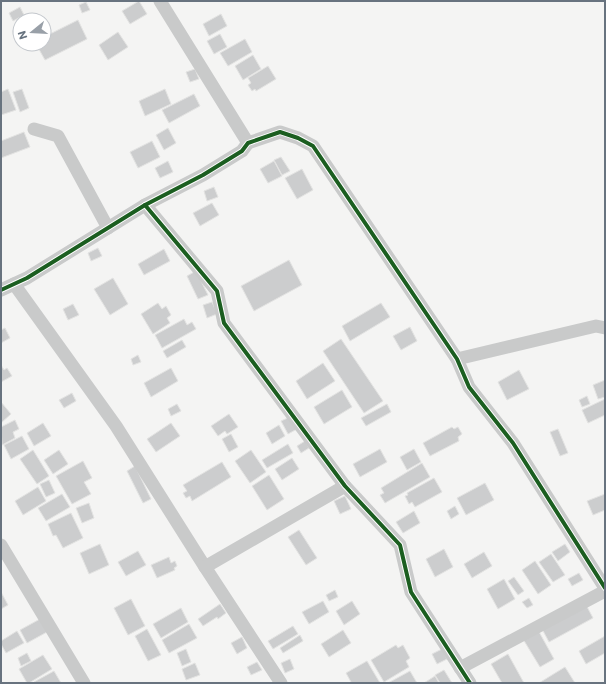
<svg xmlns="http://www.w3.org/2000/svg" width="606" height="684" font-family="Commissioner,sans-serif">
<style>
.building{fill:#cccdce;stroke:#e3e3e2}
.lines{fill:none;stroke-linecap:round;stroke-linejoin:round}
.minor{stroke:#c9caca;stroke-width:13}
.cycleway-casing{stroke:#fff;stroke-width:6}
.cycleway{stroke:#1b5e20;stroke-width:4}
</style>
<rect width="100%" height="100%" fill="#f4f4f3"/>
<g class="building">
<path d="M 139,1 L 147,14 L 130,24 L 122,11 Z"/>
<path d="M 86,2 L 90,10 L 82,13 L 79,5 Z"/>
<path d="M 20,7 L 24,15 L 13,21 L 9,13 Z"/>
<path d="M 221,14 L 227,26 L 209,36 L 203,24 Z"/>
<path d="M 78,20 L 87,39 L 45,60 L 36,44 L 44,44 L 44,37 Z"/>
<path d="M 118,32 L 128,47 L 108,60 L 99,45 Z"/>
<path d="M 220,34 L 227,47 L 214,54 L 207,41 Z"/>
<path d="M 245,39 L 252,52 L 228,66 L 220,53 Z"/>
<path d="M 253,55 L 261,69 L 243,80 L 235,66 Z"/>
<path d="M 268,66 L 276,79 L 256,91 L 255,89 L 252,91 L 248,85 L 251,83 L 248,78 Z"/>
<path d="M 195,69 L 199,79 L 190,82 L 186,72 Z"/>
<path d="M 8,89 L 16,110 L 1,115 L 1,92 Z"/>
<path d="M 22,89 L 29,108 L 20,112 L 13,92 Z"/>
<path d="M 165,89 L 171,104 L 145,116 L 139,101 Z"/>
<path d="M 194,94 L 200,106 L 169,123 L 162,110 Z"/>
<path d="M 168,128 L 176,143 L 164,150 L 156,135 Z"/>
<path d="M 24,132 L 30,147 L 1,158 L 1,141 Z"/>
<path d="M 152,141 L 160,157 L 138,168 L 130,152 Z"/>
<path d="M 281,157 L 290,171 L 282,175 L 274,160 Z"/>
<path d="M 168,161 L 173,172 L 160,178 L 155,168 Z"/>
<path d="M 274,161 L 282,176 L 268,183 L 260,169 Z"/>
<path d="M 302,169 L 313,190 L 297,199 L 285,178 Z"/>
<path d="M 214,187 L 218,197 L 207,201 L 204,191 Z"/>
<path d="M 212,203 L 219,215 L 200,226 L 193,213 Z"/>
<path d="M 98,248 L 102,256 L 91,261 L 88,253 Z"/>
<path d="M 164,249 L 170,261 L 144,275 L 138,264 Z"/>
<path d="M 289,260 L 302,285 L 254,311 L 241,286 Z"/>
<path d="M 196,271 L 208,295 L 198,299 L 187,276 Z"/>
<path d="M 113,278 L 128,304 L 110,315 L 94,289 Z"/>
<path d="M 212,302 L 217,314 L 207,318 L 203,305 Z"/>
<path d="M 158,303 L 162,309 L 166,306 L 171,315 L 167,318 L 170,323 L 153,334 L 141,314 Z"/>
<path d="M 381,303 L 390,317 L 350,341 L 342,326 Z"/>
<path d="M 73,304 L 79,315 L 68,320 L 63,309 Z"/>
<path d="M 184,319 L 187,325 L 192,322 L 196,329 L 162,348 L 155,335 Z"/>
<path d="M 410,327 L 417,341 L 401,350 L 393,336 Z"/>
<path d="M 5,328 L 10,338 L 1,343 L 1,330 Z"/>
<path d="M 341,339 L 383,401 L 364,413 L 323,351 Z"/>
<path d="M 182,340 L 186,347 L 167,358 L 163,351 Z"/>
<path d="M 138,355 L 141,362 L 133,365 L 131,359 Z"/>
<path d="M 323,363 L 335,381 L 307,399 L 296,381 Z"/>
<path d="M 1,365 L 4,370 L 7,368 L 12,376 L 1,382 Z"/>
<path d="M 171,368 L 178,381 L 151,397 L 144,383 Z"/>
<path d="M 519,370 L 529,389 L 507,400 L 498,382 Z"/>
<path d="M 605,380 L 605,397 L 598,399 L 593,385 Z"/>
<path d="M 342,390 L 352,407 L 324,424 L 314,407 Z"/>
<path d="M 72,393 L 76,401 L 64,408 L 59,400 Z"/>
<path d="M 587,396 L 590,404 L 582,407 L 579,400 Z"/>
<path d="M 605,399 L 605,415 L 588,423 L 582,410 Z"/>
<path d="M 1,402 L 11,414 L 1,423 Z"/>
<path d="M 177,404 L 181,411 L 171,416 L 168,409 Z"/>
<path d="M 387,404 L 391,412 L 366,426 L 361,418 Z"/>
<path d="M 229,414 L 238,427 L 227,434 L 225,431 L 218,436 L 211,426 Z"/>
<path d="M 290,417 L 297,429 L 288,434 L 281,421 Z"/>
<path d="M 15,420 L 19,429 L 13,432 L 15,438 L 2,445 L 1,427 Z"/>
<path d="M 43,423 L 51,436 L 34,446 L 27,433 Z"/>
<path d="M 171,423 L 180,436 L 156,452 L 147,439 Z"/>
<path d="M 279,425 L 285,436 L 272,444 L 266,433 Z"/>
<path d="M 452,427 L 454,429 L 458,427 L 462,434 L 458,437 L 459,441 L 430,456 L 423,443 Z"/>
<path d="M 558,429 L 568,453 L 560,456 L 550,432 Z"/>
<path d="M 231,434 L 238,447 L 229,452 L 222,439 Z"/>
<path d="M 22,436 L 29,449 L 11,459 L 4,445 Z"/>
<path d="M 305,441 L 309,448 L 301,453 L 297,446 Z"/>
<path d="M 288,444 L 293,453 L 267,468 L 262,460 Z"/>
<path d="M 380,449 L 387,462 L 360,477 L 353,464 Z"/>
<path d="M 414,449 L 421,462 L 407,470 L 400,457 Z"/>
<path d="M 33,450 L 49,476 L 37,484 L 20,459 Z"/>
<path d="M 59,450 L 68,464 L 53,474 L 44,460 Z"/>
<path d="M 251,450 L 266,472 L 250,483 L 235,461 Z"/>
<path d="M 292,458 L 299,469 L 282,480 L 275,469 Z"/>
<path d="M 83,461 L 92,478 L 84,482 L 91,494 L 72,504 L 56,476 Z"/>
<path d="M 222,462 L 231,477 L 192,501 L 190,496 L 186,498 L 183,493 L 187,491 L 183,485 Z"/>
<path d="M 422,463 L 430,477 L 385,503 L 380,495 L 384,493 L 381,488 Z"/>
<path d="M 135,466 L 151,499 L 143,503 L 127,471 Z"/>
<path d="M 269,475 L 284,499 L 267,510 L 252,486 Z"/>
<path d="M 434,478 L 442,492 L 415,507 L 412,502 L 409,504 L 405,496 L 408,495 L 407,493 Z"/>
<path d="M 49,480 L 55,493 L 46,497 L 40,484 Z"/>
<path d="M 485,483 L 494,500 L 466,515 L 457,498 Z"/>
<path d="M 38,487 L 46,501 L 23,515 L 15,501 Z"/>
<path d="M 62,494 L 70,507 L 46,521 L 38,508 Z"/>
<path d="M 605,494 L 605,510 L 593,515 L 587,501 Z"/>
<path d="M 345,496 L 351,509 L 340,514 L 334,501 Z"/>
<path d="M 89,503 L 94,518 L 82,523 L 76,508 Z"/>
<path d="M 455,506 L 459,514 L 451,519 L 447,511 Z"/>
<path d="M 414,511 L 420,523 L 403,533 L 396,522 Z"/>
<path d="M 71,513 L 83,538 L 63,548 L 56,535 L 53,536 L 48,524 Z"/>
<path d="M 299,530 L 317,558 L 306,565 L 288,537 Z"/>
<path d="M 100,544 L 109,565 L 89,574 L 80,553 Z"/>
<path d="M 565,544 L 570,552 L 558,561 L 552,552 Z"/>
<path d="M 444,549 L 453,567 L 435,577 L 426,559 Z"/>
<path d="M 138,551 L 146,565 L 126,576 L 118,562 Z"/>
<path d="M 484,552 L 492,566 L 472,578 L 464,564 Z"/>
<path d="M 551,554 L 565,575 L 553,582 L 539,562 Z"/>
<path d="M 169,557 L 171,563 L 175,561 L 177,566 L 174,568 L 175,570 L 157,578 L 151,565 Z"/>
<path d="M 535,561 L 551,585 L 538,594 L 522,570 Z"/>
<path d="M 579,573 L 583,580 L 572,586 L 568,579 Z"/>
<path d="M 514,577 L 524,591 L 518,595 L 508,581 Z"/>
<path d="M 504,579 L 515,599 L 498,609 L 487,589 Z"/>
<path d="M 335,590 L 338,597 L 329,601 L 326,595 Z"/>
<path d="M 1,592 L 8,605 L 1,609 Z"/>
<path d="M 529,598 L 533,605 L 527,608 L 522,602 Z"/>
<path d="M 131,599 L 145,626 L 128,635 L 114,608 Z"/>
<path d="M 323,601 L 329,612 L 309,624 L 302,612 Z"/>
<path d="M 352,601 L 360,614 L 344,625 L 336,611 Z"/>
<path d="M 585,603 L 593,618 L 549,642 L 541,627 Z"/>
<path d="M 220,604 L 226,613 L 218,619 L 217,617 L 203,626 L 198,619 Z"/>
<path d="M 181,608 L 188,622 L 161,638 L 153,624 Z"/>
<path d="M 40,619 L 47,632 L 27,643 L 20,630 Z"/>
<path d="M 189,624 L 197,638 L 169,653 L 162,640 Z"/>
<path d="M 293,626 L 298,634 L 273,649 L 268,641 Z"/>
<path d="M 147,629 L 161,655 L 148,661 L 135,636 Z"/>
<path d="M 343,630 L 351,643 L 329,657 L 321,644 Z"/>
<path d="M 538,630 L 554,659 L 540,667 L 523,639 Z"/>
<path d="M 17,631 L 24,643 L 6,653 L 1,644 L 1,641 Z"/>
<path d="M 300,635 L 303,641 L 283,653 L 280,648 Z"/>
<path d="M 605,636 L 605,653 L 586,664 L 579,651 Z"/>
<path d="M 242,637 L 247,648 L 237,654 L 231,643 Z"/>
<path d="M 396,645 L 398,648 L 403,645 L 410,658 L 406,661 L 409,667 L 384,682 L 371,660 Z"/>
<path d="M 186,649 L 191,662 L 182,666 L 177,653 Z"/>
<path d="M 442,649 L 447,659 L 437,664 L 432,654 Z"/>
<path d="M 27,653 L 31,661 L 21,666 L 18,658 Z"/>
<path d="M 508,654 L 524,683 L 502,683 L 491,664 Z"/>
<path d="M 43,655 L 52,669 L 29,683 L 27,683 L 19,669 Z"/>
<path d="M 290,659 L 294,669 L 285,673 L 281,663 Z"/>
<path d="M 367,661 L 380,683 L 349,683 L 351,682 L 346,673 Z"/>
<path d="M 257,662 L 262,670 L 251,675 L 247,667 Z"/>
<path d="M 195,663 L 200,675 L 186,680 L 182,669 Z"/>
<path d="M 565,667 L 575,683 L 539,683 Z"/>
<path d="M 444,670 L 452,683 L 440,683 L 435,675 Z"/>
<path d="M 54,671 L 61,683 L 35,683 L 34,682 Z"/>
<path d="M 410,671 L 417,683 L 388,683 Z"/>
<path d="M 435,676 L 439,683 L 424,683 Z"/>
</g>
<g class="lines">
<g class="minor">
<path d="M 160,1 L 248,143"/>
<path d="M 34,129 L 58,136 L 108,228"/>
<path d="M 145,205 L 217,291 L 224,323 L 345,486 L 400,545 L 411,592 L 470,683"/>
<path d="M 14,284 L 116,426 L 205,567 L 281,683"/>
<path d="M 1,290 L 27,278 L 145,205 L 203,175 L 242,151 L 248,143 L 280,132 L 298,138 L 313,146 L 457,359 L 469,387 L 513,443 L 605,588"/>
<path d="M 457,359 L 596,326 L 605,328"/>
<path d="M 1,545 L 84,683"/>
<path d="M 205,567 L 345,486"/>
<path d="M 460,668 L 605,591"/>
</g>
<g class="cycleway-casing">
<g id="cycleway">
<path d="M 145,205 L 217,291 L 224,323 L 345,486 L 400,545 L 411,592 L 470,683"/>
<path d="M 1,290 L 27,278 L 145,205 L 203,175 L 242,151 L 248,143 L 280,132 L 298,138 L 313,146 L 457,359 L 469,387 L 513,443 L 605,588"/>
</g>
</g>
<use href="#cycleway" class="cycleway"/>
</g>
<rect width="606" height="684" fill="none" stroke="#68737f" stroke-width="4"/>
<g transform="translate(32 32) rotate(252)"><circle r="19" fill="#ffffff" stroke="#c3c7cc"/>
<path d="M0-3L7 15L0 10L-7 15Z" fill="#99a0a8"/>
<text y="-6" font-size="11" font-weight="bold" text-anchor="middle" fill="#68737f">N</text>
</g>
</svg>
